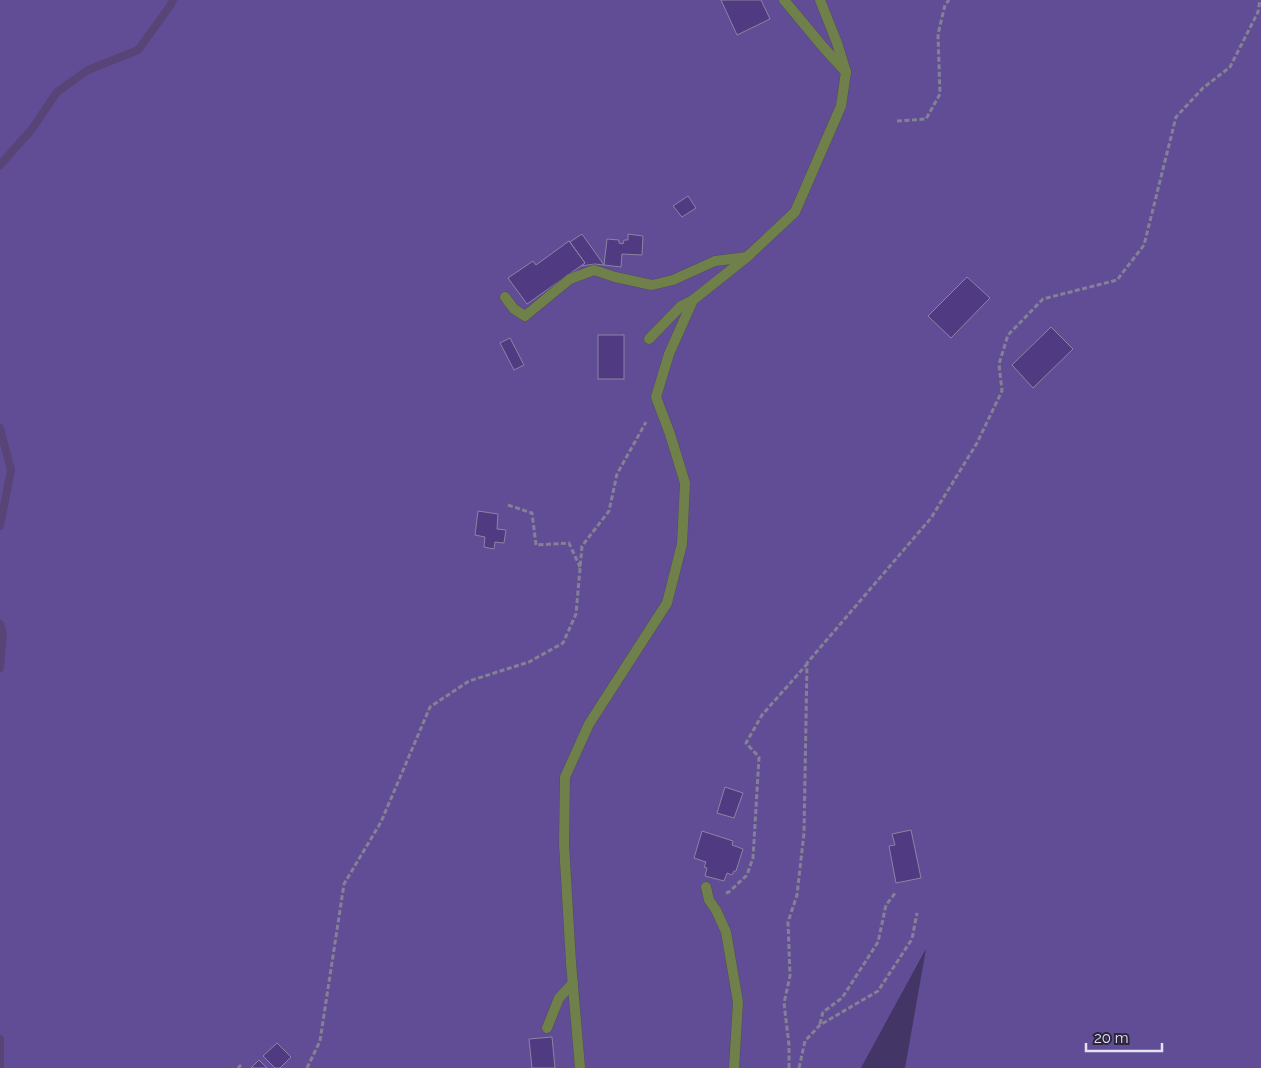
<svg xmlns="http://www.w3.org/2000/svg" width="1261" height="1068" font-family="Raleway,sans-serif">
<style>
.green{fill:#433666}
.forest{fill:#614d95}
.lines{fill:none;stroke-linecap:round;stroke-linejoin:round}
.stream{stroke:#594478;stroke-width:8}
.building{fill:#503a81;stroke:#8b84a3}
.service-casing{stroke:#514b64;stroke-width:11}
.minor-casing{stroke:#514b64;stroke-width:11}
.path{stroke:#848096;stroke-width:3;stroke-dasharray:5 2.5;stroke-linecap:butt}
.service{stroke:#70804a;stroke-width:10}
.minor{stroke:#70804a;stroke-width:10}
</style>
<rect width="100%" height="100%" fill="#352f49"/>
<path class="green" d="M 927,948 L 905,1068 L 861,1068 Z"/>
<path class="forest" d="M 0,0 L 1261,0 L 1261,1068 L 905,1068 L 926,949 L 861,1068 L 0,1068 Z"/>
<g class="lines">
<g class="stream">
<path d="M 0,165 L 32,129 L 57,92 L 88,70 L 138,50 L 170,6 L 173,0"/>
<path d="M 0,428 L 11,470 L 0,526"/>
<path d="M 0,624 L 3,634 L 0,668"/>
<path d="M 0,1039 L 0,1068"/>
</g>
</g>
<g class="building">
<path d="M 721,0 L 761,0 L 770,19 L 737,35 Z"/>
<path d="M 688,196 L 696,208 L 682,217 L 673,206 Z"/>
<path d="M 582,234 L 604,265 L 595,264 L 580,266 L 585,263 L 570,242 Z"/>
<path d="M 628,234 L 643,236 L 642,255 L 622,254 L 621,267 L 604,265 L 607,239 L 619,240 L 619,243 L 623,244 L 624,240 L 628,240 Z"/>
<path d="M 569,241 L 585,263 L 527,304 L 508,278 L 533,261 L 536,265 Z"/>
<path d="M 967,277 L 990,298 L 951,338 L 928,316 Z"/>
<path d="M 1051,327 L 1073,349 L 1033,388 L 1012,365 Z"/>
<rect x="598" y="335" width="26" height="44"/>
<path d="M 510,338 L 524,365 L 514,370 L 500,343 Z"/>
<path d="M 478,511 L 498,514 L 497,529 L 506,530 L 504,543 L 495,542 L 494,549 L 484,547 L 485,537 L 475,535 Z"/>
<path d="M 725,787 L 743,793 L 734,818 L 717,813 Z"/>
<path d="M 911,830 L 921,878 L 896,883 L 889,846 L 895,845 L 892,834 Z"/>
<path d="M 702,831 L 733,841 L 732,845 L 743,849 L 736,871 L 734,871 L 732,875 L 727,873 L 724,881 L 705,876 L 707,868 L 704,867 L 706,862 L 694,858 Z"/>
<path d="M 552,1037 L 555,1068 L 532,1068 L 529,1039 Z"/>
<path d="M 277,1043 L 291,1057 L 280,1068 L 275,1068 L 263,1056 Z"/>
<path d="M 259,1060 L 267,1068 L 251,1068 Z"/>
</g>
<g class="lines">
<g class="service-casing">
<g id="service">
<path d="M 784,0 L 824,48 L 846,72"/>
<path d="M 505,297 L 514,309 L 525,316 L 570,279 L 594,270 L 615,277 L 652,285 L 673,280 L 715,261 L 747,257"/>
<path d="M 649,339 L 681,306 L 693,300"/>
<path d="M 706,887 L 709,900 L 716,910 L 726,932 L 738,1002 L 734,1068"/>
<path d="M 547,1028 L 559,998 L 573,983"/>
</g>
</g>
<g class="minor-casing">
<path id="minor" d="M 580,1068 L 571,963 L 564,844 L 565,777 L 589,724 L 667,603 L 682,544 L 685,483 L 670,434 L 656,397 L 669,354 L 693,300 L 747,257 L 795,212 L 841,106 L 846,72 L 837,43 L 820,0"/>
</g>
<g class="path">
<path d="M 897,121 L 926,119 L 940,94 L 938,34 L 945,5 L 949,0"/>
<path d="M 508,505 L 532,513 L 536,545 L 569,543 L 580,567"/>
<path d="M 726,893 L 729,892 L 747,875 L 753,858 L 759,757 L 746,743 L 762,715 L 807,664"/>
<path d="M 820,1024 L 823,1012 L 842,998 L 878,942 L 886,905 L 896,892"/>
<path d="M 238,1068 L 241,1065"/>
<path d="M 307,1068 L 320,1041 L 344,884 L 381,822 L 430,707 L 469,681 L 529,662 L 563,643 L 576,614 L 582,546 L 609,511 L 617,474 L 646,422"/>
<path d="M 789,1068 L 789,1045 L 784,1003 L 790,976 L 788,922 L 797,895 L 804,833 L 807,663 L 931,518 L 977,443 L 1002,391 L 999,364 L 1008,335 L 1043,299 L 1117,280 L 1144,245 L 1176,117 L 1203,88 L 1230,67 L 1258,12 L 1260,0"/>
<path d="M 799,1068 L 805,1041 L 820,1025 L 878,991 L 912,939 L 917,913"/>
</g>
<use href="#service" class="service"/>
<use href="#minor" class="minor"/>
</g>
<path d="M1086 1043v8h76v-8" fill="none" stroke="#e4e1f2" stroke-width="2.5"/>
<text x="1094" y="1043" font-size="15" fill="#e4e1f2" stroke="#2b253e" stroke-width="4" paint-order="stroke">20 m</text>
</svg>
